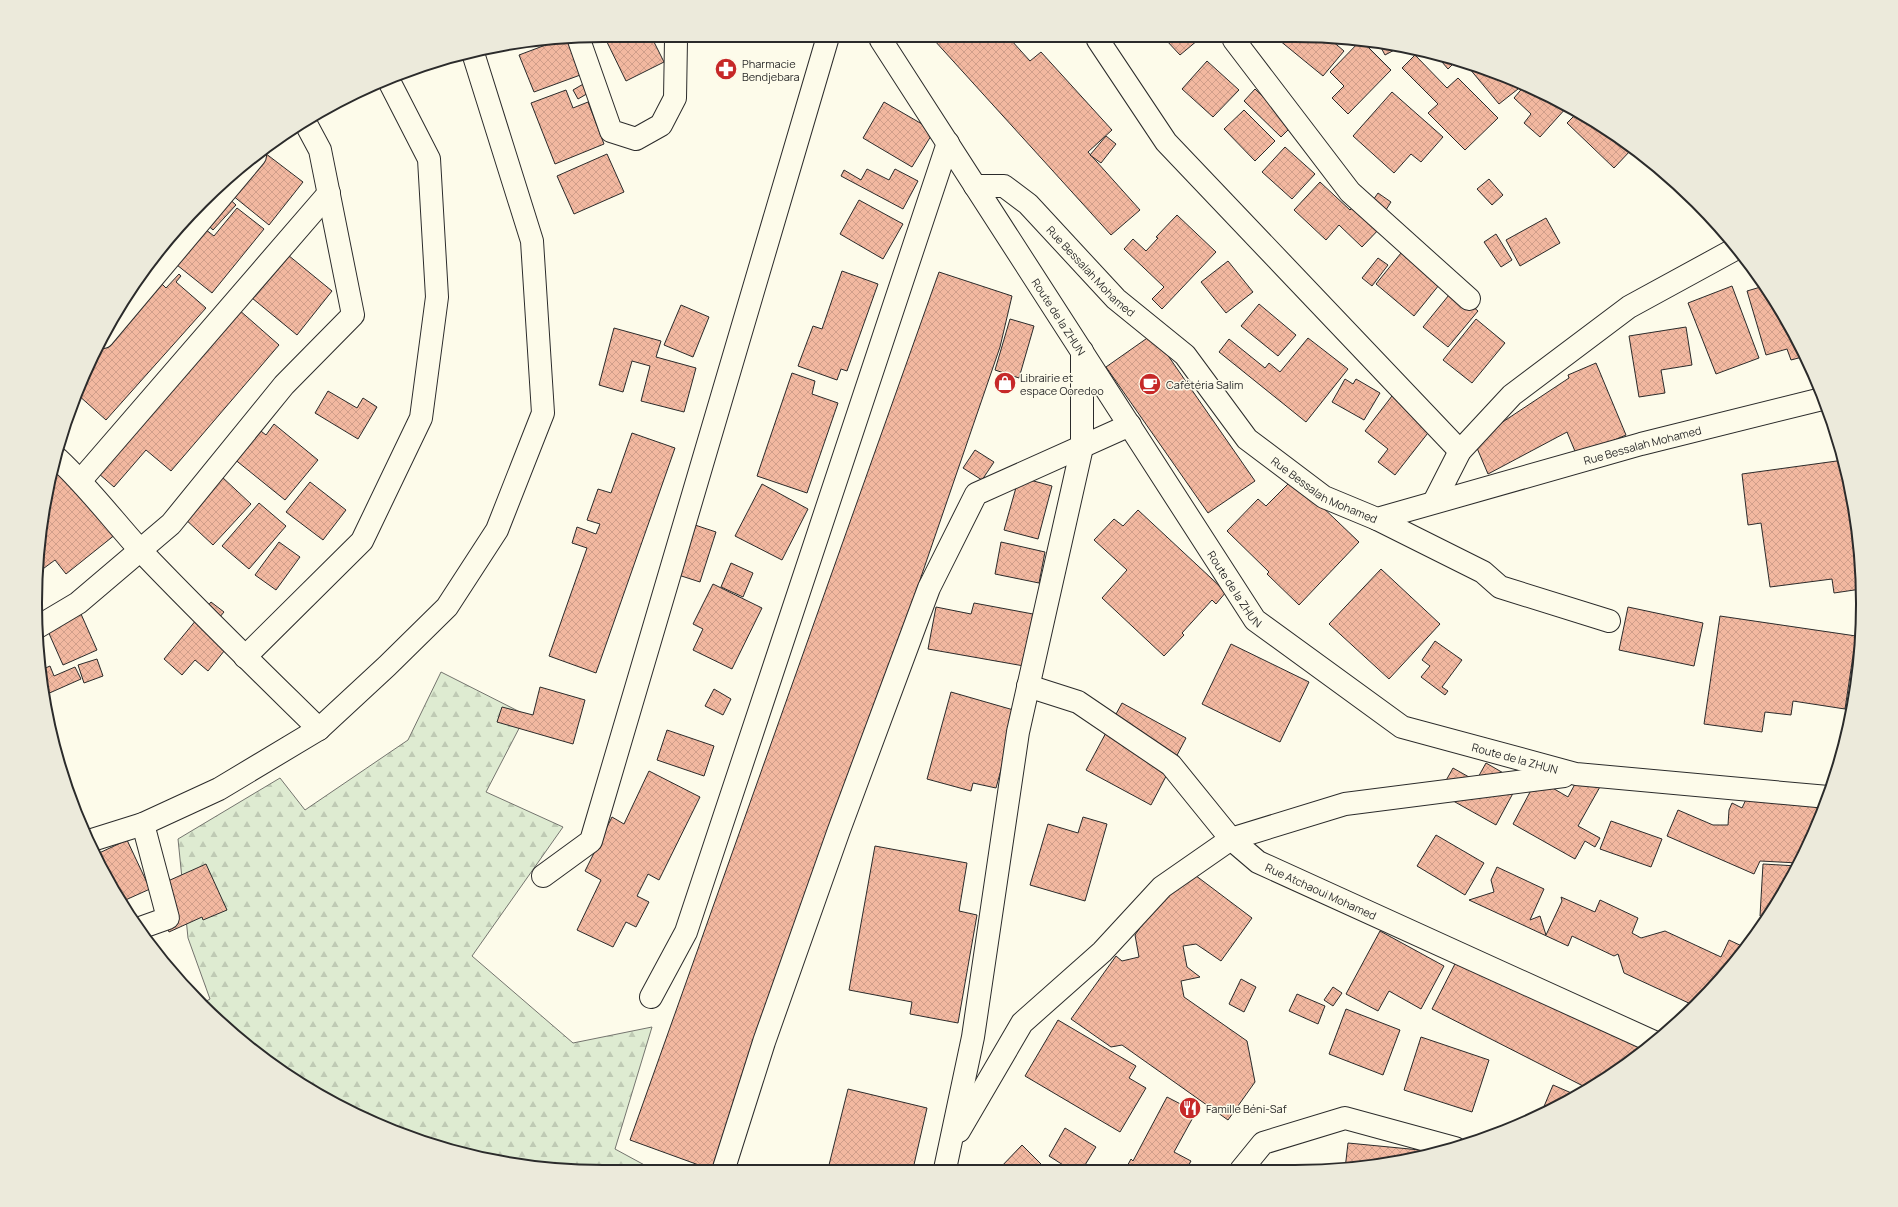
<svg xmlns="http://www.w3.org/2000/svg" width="1898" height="1207" font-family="Manrope,sans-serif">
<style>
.forest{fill:url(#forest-firs);stroke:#74746e}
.building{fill:url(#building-cross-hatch);stroke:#2b2b2b}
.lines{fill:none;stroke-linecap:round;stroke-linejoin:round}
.minor-casing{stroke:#2b2b2b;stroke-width:24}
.minor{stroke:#fdfbea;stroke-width:22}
.labels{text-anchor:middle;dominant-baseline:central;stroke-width:3;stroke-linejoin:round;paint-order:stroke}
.poi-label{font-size:11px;fill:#2b2b2b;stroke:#fdfbea;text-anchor:start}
.street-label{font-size:11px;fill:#2b2b2b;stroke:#fdfbea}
.rim{fill:none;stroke:#2b2b2b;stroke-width:2}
</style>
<defs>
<pattern id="forest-firs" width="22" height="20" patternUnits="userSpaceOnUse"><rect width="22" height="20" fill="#deebd1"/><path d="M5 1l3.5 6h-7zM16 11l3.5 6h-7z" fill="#bfcab4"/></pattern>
<pattern id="building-cross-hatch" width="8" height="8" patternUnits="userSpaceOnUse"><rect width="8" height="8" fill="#f2b8a0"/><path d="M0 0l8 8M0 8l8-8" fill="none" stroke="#d09e8a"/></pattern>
</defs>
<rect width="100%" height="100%" fill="#fdfbea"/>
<path class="forest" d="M 441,672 L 526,715 L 486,792 L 563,827 L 472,956 L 573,1043 L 652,1027 L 615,1149 L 650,1168 L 530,1167 L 386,1129 L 319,1096 L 229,1031 L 201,1004 L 210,999 L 188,938 L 178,839 L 280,778 L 305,810 L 408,740 Z"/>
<g class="building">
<path d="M 559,40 L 570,40 L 583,74 L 534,92 L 519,55 Z"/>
<path d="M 606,40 L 653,40 L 664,62 L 626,81 Z"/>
<path d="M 934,40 L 1011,40 L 1030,61 L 1041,52 L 1112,130 L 1088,152 L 1140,210 L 1111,235 Z"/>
<path d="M 1166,40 L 1198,40 L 1180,55 Z"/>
<path d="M 1279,40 L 1331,40 L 1344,51 L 1323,76 Z"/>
<path d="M 1361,40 L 1391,70 L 1348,114 L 1332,98 L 1344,86 L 1330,72 Z"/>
<path d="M 1378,42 L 1400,47 L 1385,55 Z"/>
<path d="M 1415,55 L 1447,88 L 1458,78 L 1498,118 L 1465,150 L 1428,113 L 1438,104 L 1402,68 Z"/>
<path d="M 1436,55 L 1457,60 L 1448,69 Z"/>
<path d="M 1207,61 L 1239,90 L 1213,117 L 1182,89 Z"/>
<path d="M 1464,62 L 1477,65 L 1509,78 L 1518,89 L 1499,104 Z"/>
<path d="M 585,83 L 590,92 L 578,99 L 573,90 Z"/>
<path d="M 1525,85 L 1546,94 L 1567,107 L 1540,137 L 1524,123 L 1531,114 L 1514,98 Z"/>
<path d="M 1255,89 L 1293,125 L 1281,137 L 1244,101 Z"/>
<path d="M 566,90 L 573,108 L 588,102 L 604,144 L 555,164 L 531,103 Z"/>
<path d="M 1392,92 L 1443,137 L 1421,162 L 1411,154 L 1394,173 L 1353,136 Z"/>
<path d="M 884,102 L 934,131 L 912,167 L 863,138 Z"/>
<path d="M 1244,110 L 1275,141 L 1255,161 L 1224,129 Z"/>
<path d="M 1576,114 L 1631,150 L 1614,168 L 1567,123 Z"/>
<path d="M 1106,136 L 1116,144 L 1101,163 L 1090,155 Z"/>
<path d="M 1285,147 L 1315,174 L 1292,199 L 1262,172 Z"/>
<path d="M 265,153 L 303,182 L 269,225 L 232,195 Z"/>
<path d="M 607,154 L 624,192 L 574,214 L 557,176 Z"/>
<path d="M 867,169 L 889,180 L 895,169 L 918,181 L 903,209 L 841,176 L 844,170 L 861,180 Z"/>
<path d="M 1489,179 L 1503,195 L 1492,205 L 1477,189 Z"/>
<path d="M 1320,182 L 1350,210 L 1357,203 L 1382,226 L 1362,247 L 1339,225 L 1326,240 L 1294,210 Z"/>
<path d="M 1378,193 L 1391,202 L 1382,216 L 1369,206 Z"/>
<path d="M 225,195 L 236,205 L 213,230 L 202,220 Z"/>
<path d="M 859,200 L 903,224 L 883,259 L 840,234 Z"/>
<path d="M 237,208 L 264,229 L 212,293 L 172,261 L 201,226 L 214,236 Z"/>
<path d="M 1177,215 L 1216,252 L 1162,309 L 1152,299 L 1164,287 L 1124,249 L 1133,239 L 1146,251 L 1158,238 L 1156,237 Z"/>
<path d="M 1546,218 L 1560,243 L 1520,266 L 1506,240 Z"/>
<path d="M 1496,234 L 1512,260 L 1501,267 L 1484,242 Z"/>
<path d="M 1401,253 L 1439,285 L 1414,316 L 1376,284 Z"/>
<path d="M 288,255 L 332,291 L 297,335 L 252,298 Z"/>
<path d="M 1378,258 L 1388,265 L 1372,286 L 1362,278 Z"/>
<path d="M 1228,261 L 1253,292 L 1226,313 L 1201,282 Z"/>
<path d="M 842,271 L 878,284 L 847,371 L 841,369 L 837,380 L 798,366 L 813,326 L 822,329 Z"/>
<path d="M 939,272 L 1012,296 L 1000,347 L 718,1168 L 707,1168 L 630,1140 Z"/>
<path d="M 179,274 L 181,276 L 176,282 L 206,308 L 106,420 L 77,394 L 99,347 L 158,280 L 166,288 Z"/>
<path d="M 1732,286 L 1759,358 L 1716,374 L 1688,303 Z"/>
<path d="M 1764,286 L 1804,352 L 1806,356 L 1791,360 L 1787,349 L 1766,355 L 1747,291 Z"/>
<path d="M 1453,290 L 1478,311 L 1448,347 L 1423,327 Z"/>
<path d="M 1259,304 L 1296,335 L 1278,356 L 1241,326 Z"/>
<path d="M 681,305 L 709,317 L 693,357 L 664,345 Z"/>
<path d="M 238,309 L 279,345 L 171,471 L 146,450 L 114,487 L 98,473 Z"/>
<path d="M 1010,319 L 1034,326 L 1019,378 L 995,370 Z"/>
<path d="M 1476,319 L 1505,343 L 1472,383 L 1443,360 Z"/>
<path d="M 1686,327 L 1692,365 L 1661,370 L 1665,393 L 1639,397 L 1629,336 Z"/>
<path d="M 614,328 L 661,341 L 656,357 L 696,368 L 684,412 L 641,401 L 650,366 L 632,361 L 623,392 L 599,385 Z"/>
<path d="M 1153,334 L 1255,481 L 1208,513 L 1106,367 Z"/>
<path d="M 1308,338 L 1348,369 L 1306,422 L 1219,352 L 1229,339 L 1265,368 L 1269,363 L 1280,372 Z"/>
<path d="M 1596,363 L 1626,435 L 1577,456 L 1567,432 L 1488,474 L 1474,441 L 1569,378 L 1568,375 Z"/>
<path d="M 792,373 L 815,381 L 812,394 L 838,403 L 807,493 L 757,476 Z"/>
<path d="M 1345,379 L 1353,384 L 1356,379 L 1380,393 L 1364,420 L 1332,402 Z"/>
<path d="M 328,391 L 357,408 L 363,398 L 377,407 L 358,439 L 315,413 Z"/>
<path d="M 1395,392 L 1435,424 L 1395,475 L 1378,462 L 1388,449 L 1365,431 Z"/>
<path d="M 274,424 L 318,460 L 285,500 L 233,458 L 253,425 L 266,435 Z"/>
<path d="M 632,433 L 675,448 L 596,673 L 549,656 L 587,548 L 572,543 L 577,527 L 596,534 L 600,524 L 587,520 L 598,489 L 611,493 Z"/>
<path d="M 975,450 L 994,462 L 982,480 L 963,468 Z"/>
<path d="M 1844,460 L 1862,566 L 1861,589 L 1834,593 L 1832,579 L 1770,587 L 1761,523 L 1748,525 L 1742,474 Z"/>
<path d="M 63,466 L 116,534 L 66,574 L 55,560 L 36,574 L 36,567 L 55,472 Z"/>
<path d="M 221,476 L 251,504 L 213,545 L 183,517 Z"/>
<path d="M 1019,477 L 1052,486 L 1038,539 L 1004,530 Z"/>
<path d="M 1293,479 L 1359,542 L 1299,605 L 1267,574 L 1269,572 L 1227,531 L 1258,499 L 1266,506 Z"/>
<path d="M 310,482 L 346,510 L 323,540 L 286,512 Z"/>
<path d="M 762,484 L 808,509 L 782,560 L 735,536 Z"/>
<path d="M 259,503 L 286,526 L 249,569 L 222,546 Z"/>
<path d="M 1138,510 L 1226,592 L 1216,604 L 1212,600 L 1182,633 L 1184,635 L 1164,656 L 1102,598 L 1127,570 L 1094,540 L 1114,519 L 1123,526 Z"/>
<path d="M 683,521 L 716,532 L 700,582 L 666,571 Z"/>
<path d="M 279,542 L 300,557 L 276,590 L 255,575 Z"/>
<path d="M 1001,542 L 1045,552 L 1039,583 L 995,574 Z"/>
<path d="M 731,563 L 753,573 L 743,597 L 721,587 Z"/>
<path d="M 1381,569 L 1440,624 L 1389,679 L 1329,624 Z"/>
<path d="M 713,584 L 762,608 L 732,669 L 693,650 L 703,629 L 693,624 Z"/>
<path d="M 211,602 L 224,612 L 214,624 L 233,640 L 208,671 L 195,660 L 182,675 L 164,659 Z"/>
<path d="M 974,603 L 1033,614 L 1024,666 L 928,649 L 936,607 L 971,614 Z"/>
<path d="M 1628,607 L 1703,623 L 1694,666 L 1619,650 Z"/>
<path d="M 81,614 L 97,650 L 63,665 L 47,629 Z"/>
<path d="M 1720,616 L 1856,636 L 1845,709 L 1793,701 L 1791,715 L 1765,712 L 1762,732 L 1704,724 Z"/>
<path d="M 1435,641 L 1462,660 L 1442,687 L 1448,691 L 1445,695 L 1421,677 L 1430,666 L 1422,660 Z"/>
<path d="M 1231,644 L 1309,682 L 1280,742 L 1202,704 Z"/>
<path d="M 97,659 L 103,676 L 84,683 L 78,665 Z"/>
<path d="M 50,666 L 54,676 L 75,667 L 81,679 L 45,695 L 41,670 Z"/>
<path d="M 540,687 L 585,700 L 573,744 L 497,722 L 502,707 L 533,715 Z"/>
<path d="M 714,689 L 731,699 L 723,715 L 705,706 Z"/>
<path d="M 951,692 L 1017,711 L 996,788 L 973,783 L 971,791 L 927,779 Z"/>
<path d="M 1122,703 L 1186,738 L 1151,805 L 1086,770 Z"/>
<path d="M 667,730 L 714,746 L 704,776 L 657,760 Z"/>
<path d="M 1486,763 L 1519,782 L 1496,825 L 1439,793 L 1453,768 L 1476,781 Z"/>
<path d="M 649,771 L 700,797 L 659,880 L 648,874 L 637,896 L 649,902 L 636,927 L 626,922 L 613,947 L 577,930 L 601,880 L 585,871 L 612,817 L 624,824 Z"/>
<path d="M 1581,773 L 1601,785 L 1578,826 L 1600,838 L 1595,847 L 1585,841 L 1575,859 L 1513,824 L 1537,779 L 1568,797 Z"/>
<path d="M 1750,791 L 1825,803 L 1798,863 L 1760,861 L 1754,874 L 1667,836 L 1678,810 L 1713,825 L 1728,825 L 1729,810 L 1732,803 L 1742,808 Z"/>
<path d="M 1083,817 L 1107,824 L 1085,901 L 1030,885 L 1048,824 L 1078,833 Z"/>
<path d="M 1611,821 L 1662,839 L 1651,867 L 1600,849 Z"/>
<path d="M 1436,835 L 1484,863 L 1465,895 L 1417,866 Z"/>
<path d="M 127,840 L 150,889 L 121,902 L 111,888 L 97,854 Z"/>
<path d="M 875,846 L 967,863 L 959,911 L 977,915 L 958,1023 L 910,1014 L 912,1002 L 849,990 Z"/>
<path d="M 206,864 L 227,910 L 203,920 L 202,917 L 169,932 L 150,889 Z"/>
<path d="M 1763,864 L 1797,866 L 1787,888 L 1767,916 L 1760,916 Z"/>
<path d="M 1183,866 L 1252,918 L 1221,961 L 1196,944 L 1183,946 L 1187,967 L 1200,977 L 1181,981 L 1184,997 L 1247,1041 L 1255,1082 L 1228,1120 L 1122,1045 L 1111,1047 L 1071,1019 L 1116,956 L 1122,961 L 1139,957 L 1135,935 Z"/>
<path d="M 1497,867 L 1544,889 L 1530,920 L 1540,916 L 1546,935 L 1562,901 L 1561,897 L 1595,912 L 1600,900 L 1638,918 L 1632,933 L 1641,938 L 1665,931 L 1721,957 L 1729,940 L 1744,947 L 1722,978 L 1693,1005 L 1624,973 L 1618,954 L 1614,956 L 1572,936 L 1568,946 L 1469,900 L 1494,892 L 1491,880 Z"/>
<path d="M 1380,931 L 1444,966 L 1421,1009 L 1389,991 L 1378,1011 L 1346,994 Z"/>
<path d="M 1458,958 L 1648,1048 L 1641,1054 L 1587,1088 L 1432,1009 Z"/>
<path d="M 1241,979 L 1256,987 L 1244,1012 L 1229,1004 Z"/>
<path d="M 1333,987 L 1342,993 L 1333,1006 L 1324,1000 Z"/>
<path d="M 1297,994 L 1325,1006 L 1318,1024 L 1289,1011 Z"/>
<path d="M 1346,1009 L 1400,1030 L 1383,1075 L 1329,1054 Z"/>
<path d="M 1058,1020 L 1136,1066 L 1129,1078 L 1146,1088 L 1120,1132 L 1025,1076 Z"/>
<path d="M 1421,1037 L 1489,1060 L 1472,1112 L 1404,1090 Z"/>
<path d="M 1553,1085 L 1576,1095 L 1540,1116 Z"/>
<path d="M 848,1089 L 927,1108 L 913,1169 L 828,1169 Z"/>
<path d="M 1167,1097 L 1196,1112 L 1174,1152 L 1191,1161 L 1186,1170 L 1125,1170 L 1131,1159 L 1133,1161 Z"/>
<path d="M 1065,1128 L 1096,1147 L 1082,1170 L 1071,1170 L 1049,1156 Z"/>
<path d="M 1348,1143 L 1420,1150 L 1419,1156 L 1345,1169 Z"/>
<path d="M 1022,1145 L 1047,1170 L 999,1169 Z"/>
</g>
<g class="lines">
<g class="minor-casing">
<g id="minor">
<path d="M 579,40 L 611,131 L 636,139 L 661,125 L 675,98 L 676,40"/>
<path id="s1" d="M 881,40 L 1255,620 L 1402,727 L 1576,774 L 1828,797"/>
<path d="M 1098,40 L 1166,142 L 1460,451"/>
<path d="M 1234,40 L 1350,192 L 1469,299"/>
<path id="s2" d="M 975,186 L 1004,186 L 1028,204 L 1116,299 L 1185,355 L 1247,439 L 1324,497 L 1377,519 L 1641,444 L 1822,399"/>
<path d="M 103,337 L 255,156"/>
<path d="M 58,459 C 88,487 113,520 141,551 C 199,612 259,670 319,729"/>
<path d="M 81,480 L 329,193"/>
<path d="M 1434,502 L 1460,451 L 1512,395 L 1629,307 L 1737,248"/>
<path d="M 1377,519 L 1483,572 L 1500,587 L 1609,621"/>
<path d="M 36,628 L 78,603 L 171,524 L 284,385 L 353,315 L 320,150 L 305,122"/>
<path d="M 245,657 L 362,541 L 421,418 L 437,297 L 429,159 L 389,81"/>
<path id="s3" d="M 1028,686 L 1078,702 L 1171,765 L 1231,839 L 1258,862 L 1654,1042"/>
<path d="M 92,840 L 143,824 L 219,789 L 319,729 L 387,666 L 447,607 L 497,530 L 543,413 L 532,241 L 473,53"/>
<path d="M 543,876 L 591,841 L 827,40"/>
<path d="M 140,928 L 168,918 L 143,824"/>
<path d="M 651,997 L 686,932 L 948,143"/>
<path d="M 959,1131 L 1022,1023 L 1102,952 L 1162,887 L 1231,839 L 1345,804 L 1564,776"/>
<path d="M 724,1168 L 764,1042 L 839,830 L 929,588 L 976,494 L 1130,425"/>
<path d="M 945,1169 L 973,1037 L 1018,732 L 1082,447 L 1082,351"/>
<path d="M 1241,1170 L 1263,1143 L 1345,1118 L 1455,1148"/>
</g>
</g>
<use href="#minor" class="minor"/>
</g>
<defs>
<g id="pharmacy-disc" transform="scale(1.15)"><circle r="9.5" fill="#c62828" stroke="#fdfbea"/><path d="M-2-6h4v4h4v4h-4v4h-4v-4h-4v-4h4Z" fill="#fff"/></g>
<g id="shop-disc" transform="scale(1.15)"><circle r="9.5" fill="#c62828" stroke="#fdfbea"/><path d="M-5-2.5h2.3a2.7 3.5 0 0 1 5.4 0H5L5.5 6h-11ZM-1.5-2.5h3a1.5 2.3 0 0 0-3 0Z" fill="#fff"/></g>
<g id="cafe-disc" transform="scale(1.15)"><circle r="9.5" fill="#c62828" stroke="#fdfbea"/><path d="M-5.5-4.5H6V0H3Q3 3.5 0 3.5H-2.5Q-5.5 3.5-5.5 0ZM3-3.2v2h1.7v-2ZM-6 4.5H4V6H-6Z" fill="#fff"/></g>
<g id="restaurant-disc" transform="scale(1.15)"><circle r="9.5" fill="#c62828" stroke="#fdfbea"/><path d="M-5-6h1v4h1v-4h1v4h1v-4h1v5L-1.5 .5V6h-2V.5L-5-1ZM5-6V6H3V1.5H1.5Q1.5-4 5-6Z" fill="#fff"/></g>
</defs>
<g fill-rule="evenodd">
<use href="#pharmacy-disc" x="726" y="69"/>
<use href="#shop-disc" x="1005" y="383"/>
<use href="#cafe-disc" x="1150" y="384"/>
<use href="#restaurant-disc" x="1190" y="1108"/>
</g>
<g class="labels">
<g class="poi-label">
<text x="742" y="63">Pharmacie<tspan x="742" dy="13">Bendjebara</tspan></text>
<text x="1020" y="377">Librairie et<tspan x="1020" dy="13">espace Ooredoo</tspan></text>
<text x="1166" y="384">Cafétéria Salim</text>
<text x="1206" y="1108">Famille Béni-Saf</text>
</g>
<g class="street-label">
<text stroke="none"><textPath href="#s2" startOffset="151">Rue Bessalah Mohamed</textPath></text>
<text stroke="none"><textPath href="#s1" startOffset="329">Route de la ZHUN</textPath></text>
<text stroke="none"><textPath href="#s2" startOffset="811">Rue Bessalah Mohamed</textPath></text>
<text stroke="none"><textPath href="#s2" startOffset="475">Rue Bessalah Mohamed</textPath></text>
<text stroke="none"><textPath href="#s1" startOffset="653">Route de la ZHUN</textPath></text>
<text stroke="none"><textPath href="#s1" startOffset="989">Route de la ZHUN</textPath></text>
<text stroke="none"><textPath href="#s3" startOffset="365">Rue Atchaoui Mohamed</textPath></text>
</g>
</g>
<path d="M0 0H1898V1207H0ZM603 42H1295A561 561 0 0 1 1856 603V604A561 561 0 0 1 1295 1165H603A561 561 0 0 1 42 604V603A561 561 0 0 1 603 42Z" fill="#eceadb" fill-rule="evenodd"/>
<path class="rim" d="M603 42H1295A561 561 0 0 1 1856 603V604A561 561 0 0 1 1295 1165H603A561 561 0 0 1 42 604V603A561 561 0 0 1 603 42Z"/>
</svg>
